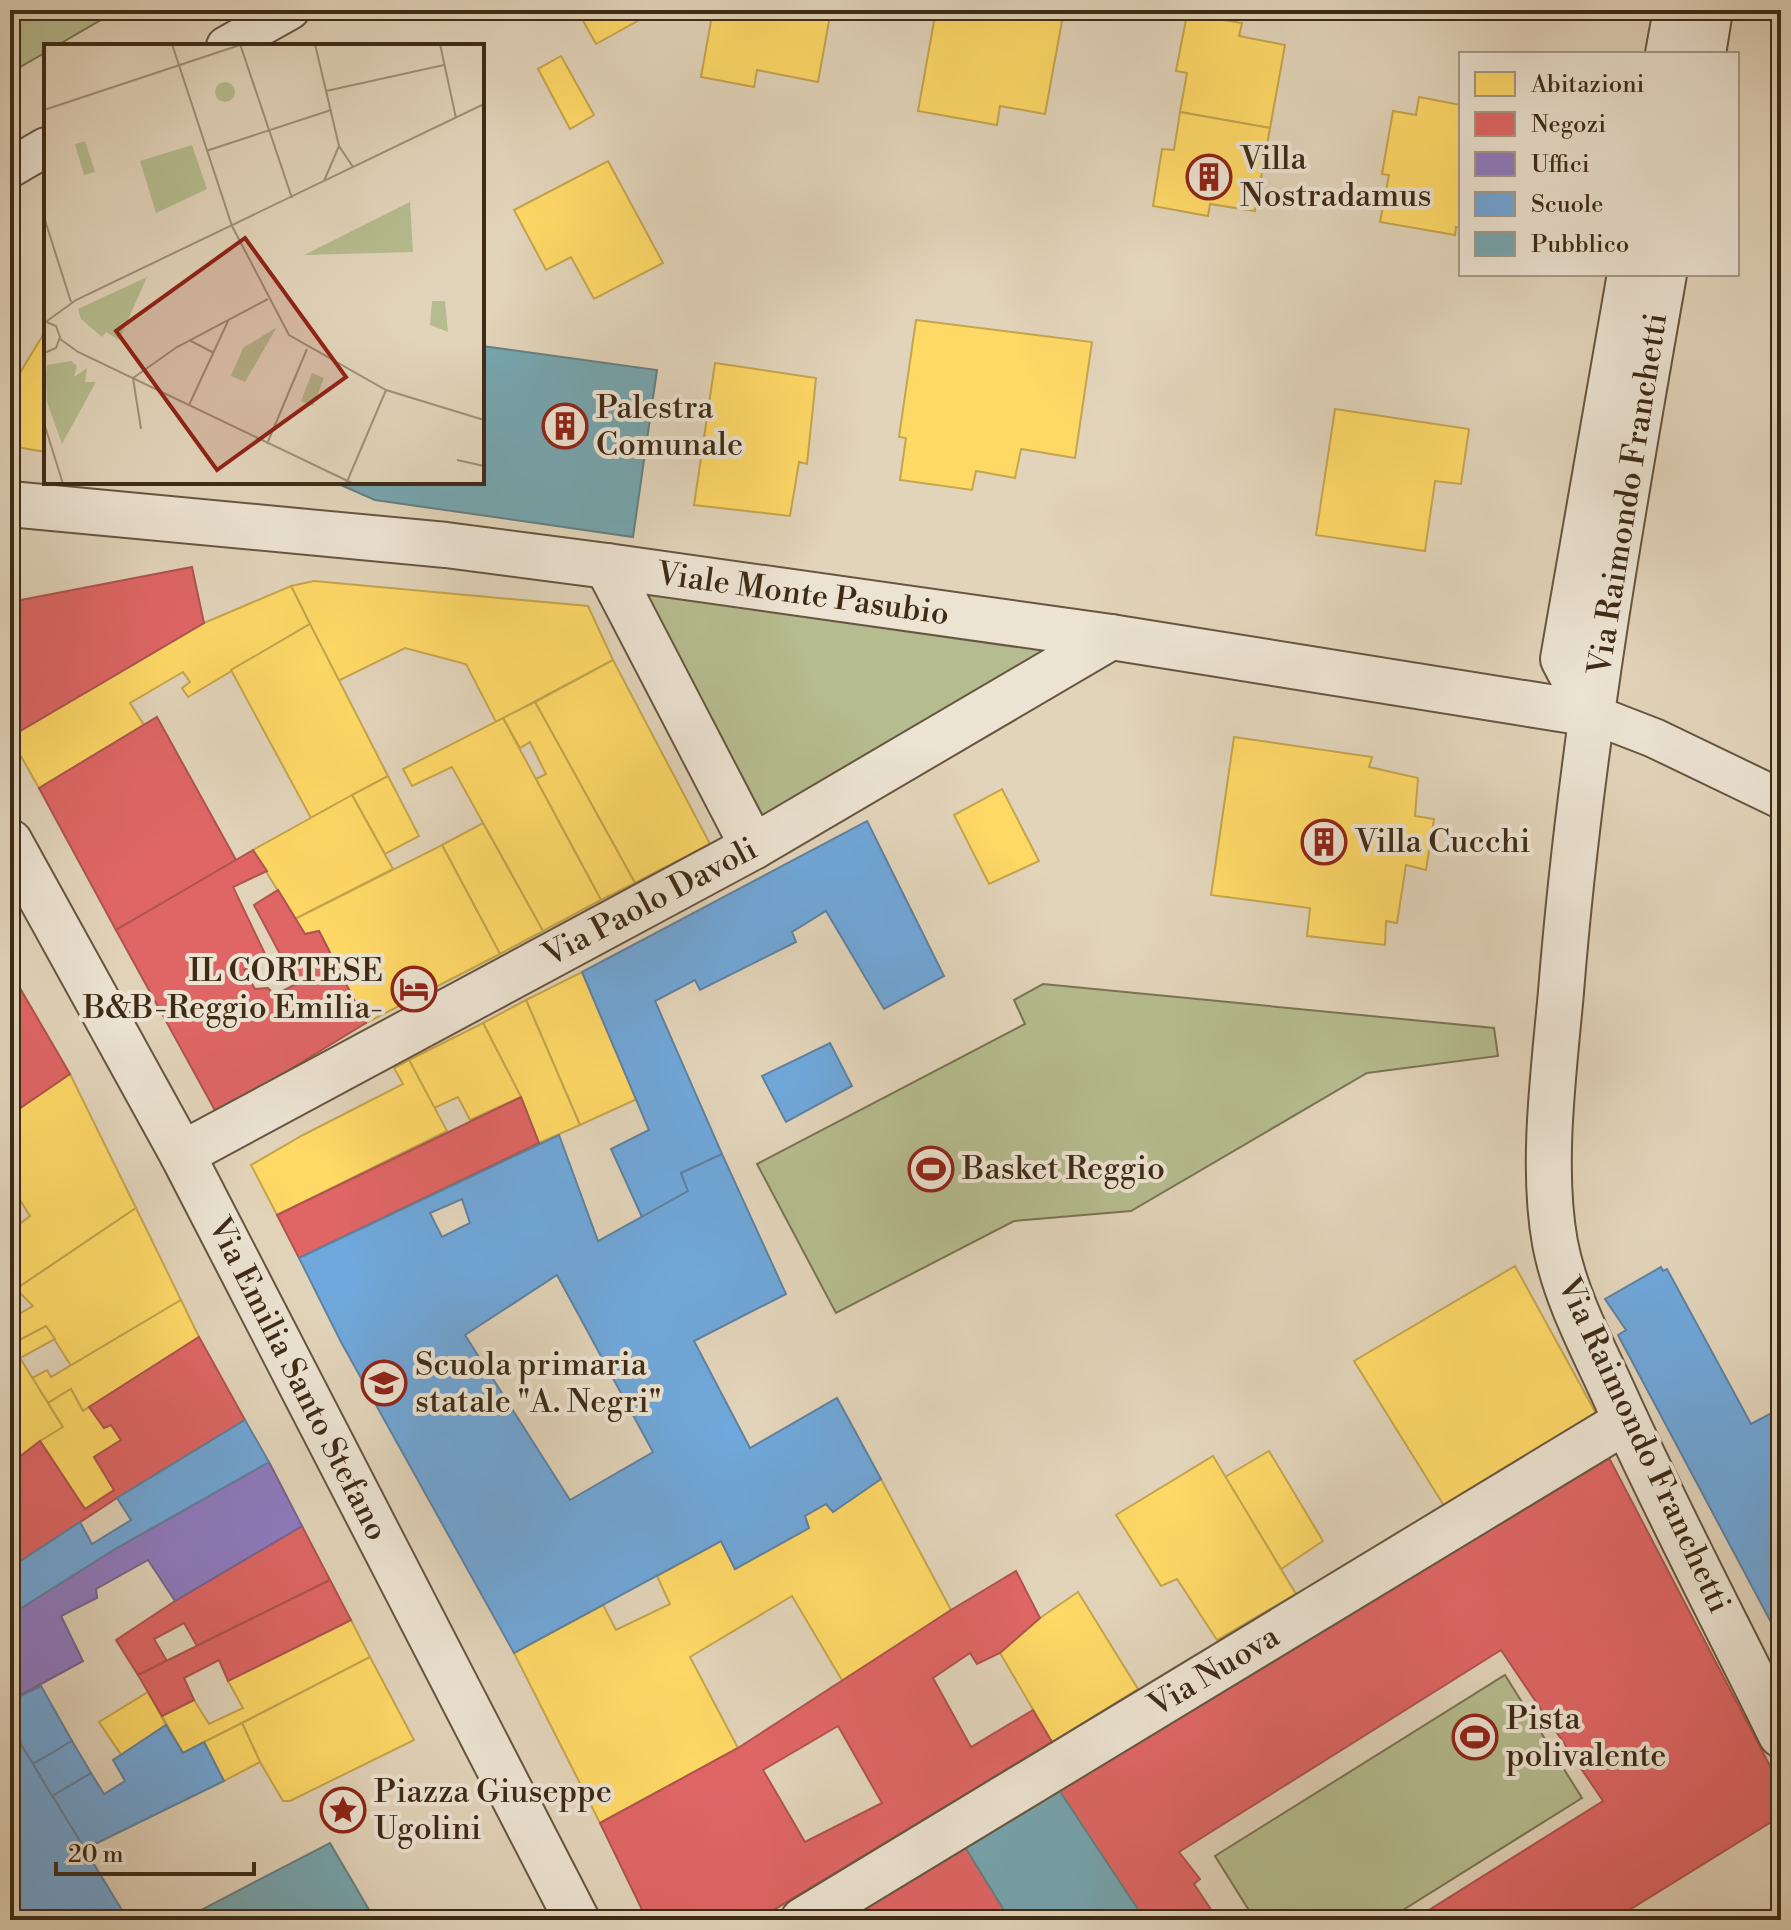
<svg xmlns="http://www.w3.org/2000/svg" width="1791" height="1930" font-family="'Libre Bodoni',serif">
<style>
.green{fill:#b5bc8f;stroke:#7a7452;stroke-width:2}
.homes{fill:#ffd966;stroke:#c5a54e;stroke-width:2}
.shops{fill:#e06666;stroke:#af544e;stroke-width:2;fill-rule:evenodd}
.offices{fill:#8e7cc3;stroke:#76648f;stroke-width:2}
.schools{fill:#6fa8dc;stroke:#6082a1;stroke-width:2;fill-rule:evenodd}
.public{fill:#76a5af;stroke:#658081;stroke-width:2}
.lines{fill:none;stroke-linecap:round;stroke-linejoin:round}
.service-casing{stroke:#67553f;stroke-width:42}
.minor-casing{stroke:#67553f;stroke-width:48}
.tertiary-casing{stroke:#67553f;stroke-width:48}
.service{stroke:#ece3d2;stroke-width:38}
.minor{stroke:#ece3d2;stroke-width:44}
.tertiary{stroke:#ece3d2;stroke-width:44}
.labels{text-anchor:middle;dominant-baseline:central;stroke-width:8;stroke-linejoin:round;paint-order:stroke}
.poi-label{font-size:32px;fill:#3e2b16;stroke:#ece3d2;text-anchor:start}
.street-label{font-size:32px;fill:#3e2b16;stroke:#ece3d2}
.inset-road{fill:none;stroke:#a09078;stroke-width:2}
.view{fill:#8f2418;fill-opacity:0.15;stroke:#8f2418;stroke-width:4}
.inset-edge{fill:none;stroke:#3e2b16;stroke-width:4}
</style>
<rect width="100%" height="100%" fill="#e2d4ba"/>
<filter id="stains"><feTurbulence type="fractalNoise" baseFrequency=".0025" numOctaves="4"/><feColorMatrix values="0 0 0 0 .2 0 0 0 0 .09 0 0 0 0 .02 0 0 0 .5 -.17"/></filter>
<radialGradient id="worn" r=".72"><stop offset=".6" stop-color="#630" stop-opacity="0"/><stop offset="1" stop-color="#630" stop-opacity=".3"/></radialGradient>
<g class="green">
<path d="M 10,10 L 118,10 L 56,46 L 46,46 L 46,52 L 10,73 Z"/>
<path d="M 607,566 L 1111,637 L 753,847 Z"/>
<path d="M 1043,984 L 1494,1028 L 1498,1056 L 1367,1073 L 1131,1211 L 1014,1221 L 836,1313 L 757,1164 L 1025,1024 L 1014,1000 Z"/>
<path d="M 1505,1675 L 1582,1798 L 1387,1920 L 1255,1920 L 1215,1856 Z"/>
</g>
<g class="homes">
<path d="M 577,10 L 650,10 L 652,13 L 596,44 Z"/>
<path d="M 713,10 L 831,10 L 818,82 L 757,70 L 754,87 L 701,77 Z"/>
<path d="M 936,10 L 1064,10 L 1045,114 L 1000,106 L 997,125 L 918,111 Z"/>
<path d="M 1187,14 L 1242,23 L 1239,36 L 1285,45 L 1270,128 L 1180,112 L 1187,73 L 1176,71 Z"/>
<path d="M 561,56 L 594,115 L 570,129 L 538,69 Z"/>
<path d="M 1419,97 L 1461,105 L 1461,228 L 1456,227 L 1455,235 L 1380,222 L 1389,175 L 1382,174 L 1393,111 L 1416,115 Z"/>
<path d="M 1180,112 L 1270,128 L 1255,211 L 1210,204 L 1208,216 L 1153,206 L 1162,149 L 1174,150 Z"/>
<path d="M 608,161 L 663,263 L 594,299 L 571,257 L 546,270 L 514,210 Z"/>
<path d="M 916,320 L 1092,342 L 1075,458 L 1021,449 L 1015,478 L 976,471 L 972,490 L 900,480 L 906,438 L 899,437 Z"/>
<path d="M 46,330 L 46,452 L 10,446 L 10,389 Z"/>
<path d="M 715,363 L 816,378 L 807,464 L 799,462 L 790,516 L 694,505 Z"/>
<path d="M 1335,409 L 1469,429 L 1461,484 L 1435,481 L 1425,551 L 1316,535 Z"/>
<path d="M 314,581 L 588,606 L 613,660 L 496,722 L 466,664 L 405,648 L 338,681 L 291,586 Z"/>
<path d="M 291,586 L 310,624 L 188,697 L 182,688 L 190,682 L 183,672 L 130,703 L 144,725 L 39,788 L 10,737 L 204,623 Z"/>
<path d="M 310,624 L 388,776 L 311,818 L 231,670 Z"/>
<path d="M 613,660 L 710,844 L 635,883 L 535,702 Z"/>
<path d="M 535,702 L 635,883 L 601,900 L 536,779 L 546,774 L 530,742 L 520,748 L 503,718 Z"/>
<path d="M 503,718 L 601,900 L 543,931 L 452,767 L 412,786 L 403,769 Z"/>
<path d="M 1234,737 L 1372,757 L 1369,767 L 1418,778 L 1415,816 L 1434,819 L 1426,870 L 1406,865 L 1397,923 L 1386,921 L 1385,945 L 1307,936 L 1310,908 L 1211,895 Z"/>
<path d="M 388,776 L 419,836 L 385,854 L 352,795 Z"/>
<path d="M 1002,789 L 1039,861 L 989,884 L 954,815 Z"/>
<path d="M 352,795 L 393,869 L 295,919 L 253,850 Z"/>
<path d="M 483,823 L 543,931 L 500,954 L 442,845 Z"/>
<path d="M 442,845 L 500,954 L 366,1023 L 319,931 L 305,934 L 295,919 Z"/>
<path d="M 582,972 L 637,1099 L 580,1125 L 526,1000 Z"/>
<path d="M 526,1000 L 580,1125 L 539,1143 L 521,1097 L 483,1023 Z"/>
<path d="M 483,1023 L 521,1097 L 470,1120 L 458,1097 L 434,1108 L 409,1060 Z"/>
<path d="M 409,1060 L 447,1131 L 277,1215 L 251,1165 L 303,1135 L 403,1084 L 394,1068 Z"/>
<path d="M 70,1074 L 136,1208 L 16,1289 L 10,1280 L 10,1231 L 30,1216 L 12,1187 L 10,1188 L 10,1115 Z"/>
<path d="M 136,1208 L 181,1300 L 71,1366 L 46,1326 L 10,1345 L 10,1319 L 33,1306 L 16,1289 Z"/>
<path d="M 1515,1266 L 1598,1417 L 1446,1509 L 1354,1361 Z"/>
<path d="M 181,1300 L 199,1337 L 83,1411 L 71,1389 L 48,1403 L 32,1378 L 47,1370 L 51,1377 Z"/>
<path d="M 46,1326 L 55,1339 L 20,1358 L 63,1427 L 10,1464 L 10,1345 Z"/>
<path d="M 71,1389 L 83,1411 L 89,1407 L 104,1428 L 111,1425 L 121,1440 L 94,1457 L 114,1490 L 85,1509 L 40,1441 L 63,1427 L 48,1403 Z"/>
<path d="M 1269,1451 L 1323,1541 L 1281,1569 L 1225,1477 Z"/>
<path d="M 1213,1456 L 1296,1594 L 1217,1640 L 1177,1579 L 1161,1586 L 1116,1515 Z"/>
<path d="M 881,1479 L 951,1610 L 843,1682 L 792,1596 L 690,1657 L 738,1748 L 600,1823 L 514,1653 L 603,1605 L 616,1630 L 670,1604 L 657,1576 L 721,1541 L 735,1569 L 809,1528 L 805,1516 L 826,1504 L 833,1512 Z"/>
<path d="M 1078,1592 L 1138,1689 L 1052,1742 L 1000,1653 L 1040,1618 Z"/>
<path d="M 351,1620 L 370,1657 L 183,1753 L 162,1716 L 194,1700 L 209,1724 L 243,1708 L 228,1681 Z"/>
<path d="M 370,1657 L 414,1740 L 290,1801 L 283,1801 L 260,1762 L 242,1723 Z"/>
<path d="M 148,1692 L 166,1725 L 122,1756 L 99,1722 Z"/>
<path d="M 242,1723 L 260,1762 L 224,1781 L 204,1742 Z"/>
</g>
<g class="shops">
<path d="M 192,567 L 204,623 L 10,737 L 10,602 Z"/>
<path d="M 157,717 L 236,860 L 116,930 L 39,788 Z"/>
<path d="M 253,850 L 267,871 L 233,887 L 267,958 L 244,970 L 255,989 L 268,988 L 275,995 L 296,984 L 254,905 L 278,890 L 305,934 L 319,931 L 366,1023 L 217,1114 L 116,930 Z"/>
<path d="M 10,971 L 70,1074 L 10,1115 Z"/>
<path d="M 521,1097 L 539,1143 L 299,1258 L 277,1215 Z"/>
<path d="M 199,1337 L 245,1420 L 117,1498 L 10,1568 L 10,1464 L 40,1441 L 85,1509 L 114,1490 L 94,1457 L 121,1440 L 111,1425 L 104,1428 L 89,1407 Z"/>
<path d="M 1607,1454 L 1781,1787 L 1781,1816 L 1613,1920 L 1413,1920 L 1603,1801 L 1501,1650 L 1179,1852 L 1200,1879 L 1194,1884 L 1218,1920 L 847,1920 Z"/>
<path d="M 302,1526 L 330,1580 L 197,1646 L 184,1623 L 154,1639 L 167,1661 L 138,1675 L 116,1640 L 175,1601 Z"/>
<path d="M 1016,1571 L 1040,1618 L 1000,1653 L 977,1664 L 970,1653 L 933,1678 L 971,1747 L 1033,1710 L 1052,1742 L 757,1920 L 647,1920 L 600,1823 L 738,1748 L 951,1610 ZM 838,1726 L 882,1803 L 805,1842 L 763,1770 Z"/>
<path d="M 330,1580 L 351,1620 L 228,1681 L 219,1660 L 184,1678 L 194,1700 L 162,1716 L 138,1675 Z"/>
</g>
<path class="offices" d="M 269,1462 L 302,1526 L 175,1601 L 148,1560 L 96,1589 L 97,1598 L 61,1616 L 83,1661 L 10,1701 L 10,1615 L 115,1549 Z"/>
<g class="schools">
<path d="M 867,821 L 944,976 L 884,1009 L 826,911 L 792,932 L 796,942 L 700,990 L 695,980 L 655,1001 L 722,1154 L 681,1173 L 688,1191 L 642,1217 L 611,1149 L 649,1130 L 582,972 Z"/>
<path d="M 830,1043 L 852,1086 L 786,1122 L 762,1076 Z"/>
<path d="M 559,1135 L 598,1241 L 688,1191 L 681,1173 L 722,1154 L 786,1294 L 694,1341 L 750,1448 L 837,1398 L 881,1479 L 833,1512 L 826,1504 L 805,1516 L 809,1528 L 735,1569 L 721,1541 L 514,1653 L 341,1342 L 299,1258 ZM 462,1199 L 470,1223 L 442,1237 L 430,1213 ZM 557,1275 L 653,1452 L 570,1500 L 465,1335 Z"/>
<path d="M 1661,1267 L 1663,1271 L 1667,1269 L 1751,1424 L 1781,1408 L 1781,1641 L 1618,1335 L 1626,1330 L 1605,1299 Z"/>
<path d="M 245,1420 L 269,1462 L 115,1549 L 10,1615 L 10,1568 L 80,1522 L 92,1544 L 131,1520 L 117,1498 Z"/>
<path d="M 41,1686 L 72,1741 L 33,1764 L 10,1726 L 10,1701 Z"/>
<path d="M 166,1725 L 183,1753 L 204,1742 L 224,1781 L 85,1849 L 52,1796 L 91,1773 L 104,1794 L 125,1781 L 113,1760 Z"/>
<path d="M 16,1737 L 33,1764 L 128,1920 L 10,1920 L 10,1743 Z"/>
<path d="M 72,1741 L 91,1773 L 52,1796 L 33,1764 Z"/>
</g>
<g class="public">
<path d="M 482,346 L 657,370 L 633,537 L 375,500 L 334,482 L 482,482 Z"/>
<path d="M 1057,1787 L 1145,1920 L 1010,1920 L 965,1847 Z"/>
<path d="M 330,1843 L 375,1920 L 212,1920 L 203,1909 Z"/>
</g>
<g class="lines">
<g class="service-casing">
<g id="service">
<path d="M 226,46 L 290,10"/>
<path d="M 10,168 L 46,147"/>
<path d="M 1592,714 L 1654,738 L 1781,799"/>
</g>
</g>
<g class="minor-casing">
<g id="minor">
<path d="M 1668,54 L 1676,10"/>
<path d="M 1703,54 L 1710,10"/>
<path d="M 1664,274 C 1622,512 1580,751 1561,992 C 1554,1070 1541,1166 1555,1243 C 1565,1296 1591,1344 1613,1392 C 1665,1508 1725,1621 1781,1735"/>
<path d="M 10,504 L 446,545 L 607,566 L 1111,637 L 1592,714"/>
<path d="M 607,566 L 753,847"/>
<path d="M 1592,714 L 1563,659 L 1630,274"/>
<path d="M 182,1154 L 753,847 L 1111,637"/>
<path d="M 803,1920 L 1626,1421"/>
</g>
</g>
<g class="tertiary-casing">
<path id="tertiary" d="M 10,842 L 182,1154 L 577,1920"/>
</g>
<use href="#service" class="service"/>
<use href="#minor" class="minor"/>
<use href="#tertiary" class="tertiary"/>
</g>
<defs>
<g id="building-ring" transform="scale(2.3)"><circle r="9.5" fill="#ece3d2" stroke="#8f2418" stroke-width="1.5"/><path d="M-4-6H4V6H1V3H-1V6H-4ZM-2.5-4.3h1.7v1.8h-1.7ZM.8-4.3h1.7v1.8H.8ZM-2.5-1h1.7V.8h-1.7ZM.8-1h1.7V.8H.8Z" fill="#8f2418"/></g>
<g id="hotel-ring" transform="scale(2.3)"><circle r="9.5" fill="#ece3d2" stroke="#8f2418" stroke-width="1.5"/><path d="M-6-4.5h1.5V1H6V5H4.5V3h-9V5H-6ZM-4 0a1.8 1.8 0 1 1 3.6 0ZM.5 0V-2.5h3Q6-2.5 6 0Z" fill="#8f2418"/></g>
<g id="stadium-ring" transform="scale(2.3)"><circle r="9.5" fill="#ece3d2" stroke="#8f2418" stroke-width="1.5"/><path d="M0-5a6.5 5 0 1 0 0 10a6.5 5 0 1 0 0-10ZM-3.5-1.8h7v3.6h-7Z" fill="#8f2418"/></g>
<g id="school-ring" transform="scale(2.3)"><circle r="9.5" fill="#ece3d2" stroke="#8f2418" stroke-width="1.5"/><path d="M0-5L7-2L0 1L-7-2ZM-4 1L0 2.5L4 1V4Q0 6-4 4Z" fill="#8f2418"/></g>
<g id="sight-ring" transform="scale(2.3)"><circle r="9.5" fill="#ece3d2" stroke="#8f2418" stroke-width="1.5"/><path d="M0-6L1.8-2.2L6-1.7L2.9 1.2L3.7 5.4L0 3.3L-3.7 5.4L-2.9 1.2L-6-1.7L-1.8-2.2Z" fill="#8f2418"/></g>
</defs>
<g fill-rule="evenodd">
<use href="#building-ring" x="1209" y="177"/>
<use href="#building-ring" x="565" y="426"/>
<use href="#building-ring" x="1324" y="842"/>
<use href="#hotel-ring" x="414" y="989"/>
<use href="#stadium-ring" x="931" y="1169"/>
<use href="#school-ring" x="384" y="1383"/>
<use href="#stadium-ring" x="1475" y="1737"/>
<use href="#sight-ring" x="343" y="1810"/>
</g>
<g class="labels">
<g class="poi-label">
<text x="1240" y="159">Villa<tspan x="1240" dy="37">Nostradamus</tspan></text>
<text x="596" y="408">Palestra<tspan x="596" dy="37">Comunale</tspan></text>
<text x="1355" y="842">Villa Cucchi</text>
<text x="383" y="971" text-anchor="end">IL CORTESE<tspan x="383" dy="37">B&amp;B-Reggio Emilia-</tspan></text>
<text x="962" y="1169">Basket Reggio</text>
<text x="415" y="1365">Scuola primaria<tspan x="415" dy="37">statale "A. Negri"</tspan></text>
<text x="1506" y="1719">Pista<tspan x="1506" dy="37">polivalente</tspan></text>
<text x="374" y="1792">Piazza Giuseppe<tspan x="374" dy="37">Ugolini</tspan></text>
</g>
<g class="street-label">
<text transform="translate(1628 494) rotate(-81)">Via Raimondo Franchetti</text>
<text transform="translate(803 594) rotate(8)">Viale Monte Pasubio</text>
<text transform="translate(650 902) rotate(-28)">Via Paolo Davoli</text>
<text transform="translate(298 1379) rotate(63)">Via Emilia Santo Stefano</text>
<text transform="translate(1644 1445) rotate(65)">Via Raimondo Franchetti</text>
<text transform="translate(1214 1671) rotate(-31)">Via Nuova</text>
</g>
</g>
<g transform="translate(44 44)">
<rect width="440" height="440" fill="#e2d4ba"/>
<path d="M171 48a10 10 0 1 1 20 0a10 10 0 1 1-20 0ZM 41,97 L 51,128 L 40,131 L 31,100 ZM 148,101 L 163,145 L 112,169 L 96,117 ZM 366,158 L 369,208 L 260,211 ZM 103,233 L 75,296 L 62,288 L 58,293 L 37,275 L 34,265 ZM 388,257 L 401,257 L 404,288 L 386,281 ZM 233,283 L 201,338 L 187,332 L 199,304 ZM 27,317 L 33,322 L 30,333 L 43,324 L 41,338 L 52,338 L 18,400 L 3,358 L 2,330 L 3,321 ZM 268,329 L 280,334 L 269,362 L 257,357 Z" fill="#b5bc8f"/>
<path class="inset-road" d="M 128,0 L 188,182 L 245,291 L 342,346 L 440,376M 196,0 L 248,154M 271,0 L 295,102 L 309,123M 396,0 L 412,74M 282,47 L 400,21M 0,66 L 199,0M 162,107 L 287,66M 280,137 L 295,102M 0,173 L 27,258M 0,277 L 12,282 L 16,293 L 12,304 L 0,309M 3,277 L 32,256 L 440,60M 16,295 L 34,308 L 310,440M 145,296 L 170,309M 89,334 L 133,303 L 224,255M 89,334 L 97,385M 145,361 L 185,275M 0,379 L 19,440M 223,400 L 263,305M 413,416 L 440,422M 302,440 L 342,346"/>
<path class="view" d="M 201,194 L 302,333 L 173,426 L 72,287 Z"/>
<rect width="440" height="440" class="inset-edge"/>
</g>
<rect width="1791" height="1930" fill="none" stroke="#e2d4ba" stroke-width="40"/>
<rect x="12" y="12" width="1767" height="1906" fill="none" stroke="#3e2b16" stroke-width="4"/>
<rect x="20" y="20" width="1751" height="1890" fill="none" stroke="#3e2b16" stroke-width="2"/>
<rect x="1459" y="52" width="280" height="224" fill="#ece3d2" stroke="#a69987" stroke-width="2"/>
<rect x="1475" y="72" width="40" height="24" fill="#ffd966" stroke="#a69987" stroke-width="2"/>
<text x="1531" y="92" font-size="24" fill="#3e2b16">Abitazioni</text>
<rect x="1475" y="112" width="40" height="24" fill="#e06666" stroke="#a69987" stroke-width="2"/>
<text x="1531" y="132" font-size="24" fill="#3e2b16">Negozi</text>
<rect x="1475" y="152" width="40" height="24" fill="#8e7cc3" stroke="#a69987" stroke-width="2"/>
<text x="1531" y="172" font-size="24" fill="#3e2b16">Uffici</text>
<rect x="1475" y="192" width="40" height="24" fill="#6fa8dc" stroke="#a69987" stroke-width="2"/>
<text x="1531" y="212" font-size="24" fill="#3e2b16">Scuole</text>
<rect x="1475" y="232" width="40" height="24" fill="#76a5af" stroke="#a69987" stroke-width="2"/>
<text x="1531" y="252" font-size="24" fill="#3e2b16">Pubblico</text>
<path d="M56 1862v12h198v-12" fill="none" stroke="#3e2b16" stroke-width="4"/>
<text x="68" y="1862" font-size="24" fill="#3e2b16" stroke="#ece3d2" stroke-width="6" paint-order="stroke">20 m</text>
<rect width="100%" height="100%" filter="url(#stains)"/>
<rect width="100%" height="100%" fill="url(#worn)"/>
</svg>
